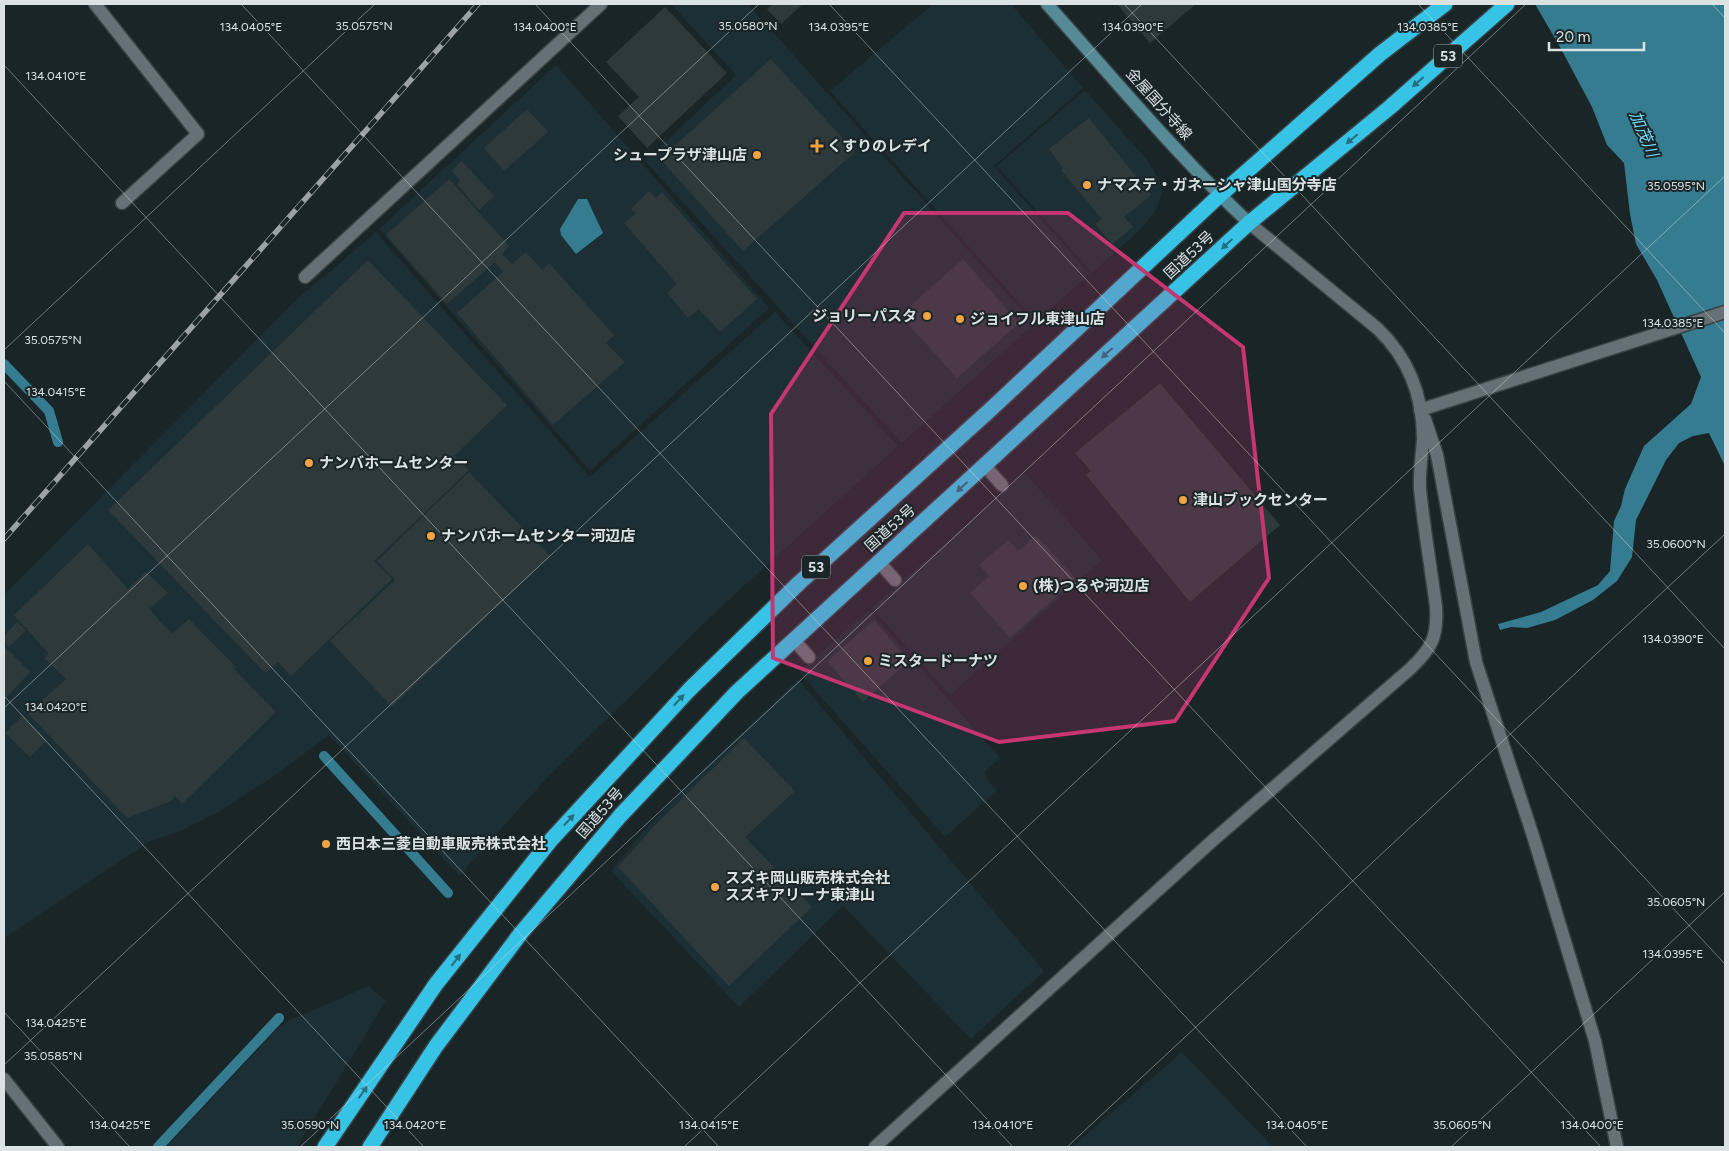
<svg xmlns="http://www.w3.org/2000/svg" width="1729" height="1151" font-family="Figtree,'Noto Sans JP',sans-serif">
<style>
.built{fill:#1c2f34}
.water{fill:#357c90}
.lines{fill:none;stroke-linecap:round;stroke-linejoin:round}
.stream{stroke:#357c90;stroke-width:10}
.building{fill:#2e393c}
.lane-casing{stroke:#384144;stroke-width:15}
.street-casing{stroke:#384144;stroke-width:15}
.secondary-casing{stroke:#384144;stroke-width:15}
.highway-casing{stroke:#384144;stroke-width:18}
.lane{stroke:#657175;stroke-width:12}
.street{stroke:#657175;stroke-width:12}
.secondary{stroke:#578a97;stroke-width:12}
.highway{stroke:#36c3e6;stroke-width:15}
.rail-casing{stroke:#9ba3a6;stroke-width:5.5}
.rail{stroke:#1a2528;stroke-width:4;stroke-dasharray:11;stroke-linecap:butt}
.oneway{fill:#276c7d}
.marked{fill:#c63670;fill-opacity:0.2;stroke:#c63670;stroke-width:4;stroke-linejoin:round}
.ticks{fill:none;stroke:#dbe2e4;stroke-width:1;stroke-opacity:0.45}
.poi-dot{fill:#f3a442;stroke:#1a2528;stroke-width:2}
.labels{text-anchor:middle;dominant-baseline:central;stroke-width:4;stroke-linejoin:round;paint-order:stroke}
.shield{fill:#1a2528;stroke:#a1a9ac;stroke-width:1}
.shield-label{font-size:14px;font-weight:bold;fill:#dbe2e4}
.street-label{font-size:15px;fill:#dbe2e4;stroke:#1a2528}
.poi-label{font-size:15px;font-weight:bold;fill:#dbe2e4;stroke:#1a2528;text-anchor:start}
.water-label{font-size:16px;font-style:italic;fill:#75dffd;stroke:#1a2528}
.ticks-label{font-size:12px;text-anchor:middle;fill:#dbe2e4;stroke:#1a2528;stroke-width:4;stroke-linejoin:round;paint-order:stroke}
</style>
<rect width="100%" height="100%" fill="#1a2528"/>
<g class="built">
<path d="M 671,4 L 748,4 L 1034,324 L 902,443 L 645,161 L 736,75 Z"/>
<path d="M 933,4 L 1011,4 L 1083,88 L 994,166 L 1090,274 L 1036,322 L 830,91 Z"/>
<path d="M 556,65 L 769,308 L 590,471 L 379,229 Z"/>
<path d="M 1085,90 L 1148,161 L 1159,180 L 1162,190 L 1160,200 L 1156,210 L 1142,228 L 1092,273 L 997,166 Z"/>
<path d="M 376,232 L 590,477 L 775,312 L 898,446 L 724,604 L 545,780 L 459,876 L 329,735 L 277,774 L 222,810 L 179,832 L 150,841 L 4,938 L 4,595 L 295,301 Z"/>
<path d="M 1025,473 L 1102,560 L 950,695 L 872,608 Z"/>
<path d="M 869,610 L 1000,758 L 985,771 L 986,778 L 996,791 L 945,837 L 799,672 Z"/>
<path d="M 798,679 L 1044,971 L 971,1039 L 843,906 L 739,1007 L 611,871 L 643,832 L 696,776 Z"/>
<path d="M 369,986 L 386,1001 L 297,1147 L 166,1147 L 276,1030 L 288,1021 Z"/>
<path d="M 1182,1052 L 1273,1147 L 1072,1147 Z"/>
</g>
<g class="water">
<path d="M 1535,4 L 1725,4 L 1725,466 L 1709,433 L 1693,436 L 1679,443 L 1666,460 L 1636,520 L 1632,557 L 1617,581 L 1593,600 L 1555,620 L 1527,628 L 1511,627 L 1500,630 L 1498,624 L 1541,612 L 1598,585 L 1610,571 L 1614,521 L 1621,506 L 1625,489 L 1644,446 L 1691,404 L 1701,377 L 1657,280 L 1636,244 L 1630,214 L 1624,163 L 1607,145 L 1592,107 L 1560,47 Z"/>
<path d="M 578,199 L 587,199 L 603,233 L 576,254 L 561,235 L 560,229 Z"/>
</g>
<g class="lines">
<g class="stream">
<path d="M 4,364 L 49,411 L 58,442"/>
<path d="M 324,756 L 448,893"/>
<path d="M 158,1147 L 279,1018"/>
</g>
</g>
<g class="building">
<path d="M 773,4 L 803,4 L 781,24 L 767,9 Z"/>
<path d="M 1117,4 L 1196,4 L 1150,43 Z"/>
<path d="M 665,7 L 727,73 L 647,148 L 618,116 L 639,97 L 606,62 Z"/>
<path d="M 771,59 L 855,152 L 743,251 L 660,159 Z"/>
<path d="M 527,109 L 548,132 L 504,171 L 484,148 Z"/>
<path d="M 1089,118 L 1151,195 L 1124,217 L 1133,227 L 1112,244 L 1095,224 L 1102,219 L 1061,170 L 1063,168 L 1049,149 Z"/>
<path d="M 462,161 L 494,196 L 479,210 L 457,184 L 460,181 L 452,170 Z"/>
<path d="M 449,179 L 509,246 L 502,254 L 512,264 L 526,252 L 542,270 L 549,263 L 614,335 L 606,343 L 625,362 L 553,425 L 457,313 L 503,272 L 495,262 L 447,304 L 386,235 Z"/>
<path d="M 649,191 L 656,198 L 662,192 L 757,299 L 720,332 L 699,309 L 688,318 L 667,293 L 677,284 L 624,223 L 636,214 L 631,209 Z"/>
<path d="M 963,259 L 1019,323 L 957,378 L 900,315 Z"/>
<path d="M 368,260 L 507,405 L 454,456 L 469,470 L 374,561 L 392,579 L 291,676 L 278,662 L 265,673 L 108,510 Z"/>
<path d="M 1160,383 L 1280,525 L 1190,602 L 1086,475 L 1091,471 L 1075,453 Z"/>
<path d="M 469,472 L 550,556 L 392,707 L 330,641 L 395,580 L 377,561 Z"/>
<path d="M 1036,535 L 1076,579 L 1010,638 L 970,593 L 989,576 L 979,565 L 1008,540 L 1018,551 Z"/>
<path d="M 88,544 L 128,589 L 146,572 L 168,593 L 149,609 L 172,634 L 189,619 L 236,667 L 234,669 L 276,712 L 182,804 L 175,796 L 171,801 L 127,818 L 28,713 L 66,679 L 44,658 L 49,654 L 14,615 Z"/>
<path d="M 874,620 L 909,661 L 863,702 L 827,661 Z"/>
<path d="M 17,622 L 26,630 L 9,647 L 4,642 L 4,636 Z"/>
<path d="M 4,646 L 30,672 L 4,700 Z"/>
<path d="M 22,716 L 47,740 L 30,757 L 5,733 Z"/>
<path d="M 744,738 L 795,791 L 745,837 L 812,907 L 729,986 L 618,867 L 654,826 Z"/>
</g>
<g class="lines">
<g class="lane-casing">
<g id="lane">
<path d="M 985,466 L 1002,485"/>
<path d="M 879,562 L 895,580"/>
<path d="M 794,640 L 809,657"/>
</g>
</g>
<g class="street-casing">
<g id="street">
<path d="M 95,4 L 198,134 L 122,203"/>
<path d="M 305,277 L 601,4"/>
<path d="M 1420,410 L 1725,312"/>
<path d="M 1425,419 L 1437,455 L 1476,662 L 1534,839 L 1595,1041 L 1617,1147"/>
<path d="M 4,1079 L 58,1147"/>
<path d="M 875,1147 L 1211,842 L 1410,669 C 1431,649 1438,638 1436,607 C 1431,568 1424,529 1420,489 C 1419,472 1422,456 1423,439 C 1423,396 1409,359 1378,329 L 1249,223"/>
</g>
</g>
<g class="secondary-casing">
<path id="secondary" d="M 1047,4 C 1113,78 1177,155 1249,223"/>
</g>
<g class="highway-casing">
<g id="highway">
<path d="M 325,1147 L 436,984 L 550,841 L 689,690 L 799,583 L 990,410 L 1220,195 L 1380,54 L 1445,4"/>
<path d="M 370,1147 L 436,1046 L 521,933 L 620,816 L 737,692 L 1249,223 L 1389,108 L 1507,4"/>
</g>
</g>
<use href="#lane" class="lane"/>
<use href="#street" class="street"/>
<use href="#secondary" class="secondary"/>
<use href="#highway" class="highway"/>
<g class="rail-casing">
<path id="rail" d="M 4,539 L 478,4"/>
</g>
<use href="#rail" class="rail"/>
</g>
<defs><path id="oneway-solid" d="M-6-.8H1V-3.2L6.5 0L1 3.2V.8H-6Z" transform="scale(1.25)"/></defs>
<g class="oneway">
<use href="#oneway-solid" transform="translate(1418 82) rotate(139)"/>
<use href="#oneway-solid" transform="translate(1352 139) rotate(140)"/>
<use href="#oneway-solid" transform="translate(1227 244) rotate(137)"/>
<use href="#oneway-solid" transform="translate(1107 353) rotate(138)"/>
<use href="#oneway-solid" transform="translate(962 487) rotate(138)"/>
<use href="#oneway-solid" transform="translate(679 700) rotate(-47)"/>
<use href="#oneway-solid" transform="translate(569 820) rotate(-47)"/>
<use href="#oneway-solid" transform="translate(456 960) rotate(-52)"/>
<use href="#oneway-solid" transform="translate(363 1092) rotate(-56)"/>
</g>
<path class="marked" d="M 904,213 L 1068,213 L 1243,347 L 1269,578 L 1175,721 L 999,742 L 773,658 L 771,414 Z"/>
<path class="ticks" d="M 241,4 L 1307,1147M 535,4 L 1601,1147M 829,4 L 1725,964M 1124,4 L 1725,649M 1418,4 L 1725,333M 1712,4 L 1725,18M 4,65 L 1013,1147M 4,350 L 375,4M 4,381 L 719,1147M 4,696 L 424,1147M 4,708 L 759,4M 4,1012 L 130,1147M 4,1065 L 1142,4M 300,1147 L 1526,4M 684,1147 L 1725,176M 1067,1147 L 1725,534M 1451,1147 L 1725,892"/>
<g class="poi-dot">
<path d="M814.5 138.5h5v5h5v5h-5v5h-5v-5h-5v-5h5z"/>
<circle cx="757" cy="155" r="5"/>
<circle cx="1087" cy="185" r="5"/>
<circle cx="927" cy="316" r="5"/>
<circle cx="960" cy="319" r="5"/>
<circle cx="309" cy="463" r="5"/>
<circle cx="1183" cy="500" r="5"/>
<circle cx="431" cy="536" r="5"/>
<circle cx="1023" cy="586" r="5"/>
<circle cx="868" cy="661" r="5"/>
<circle cx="326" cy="844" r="5"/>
<circle cx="715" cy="887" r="5"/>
</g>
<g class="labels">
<g class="shield">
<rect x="1434" y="44.5" width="28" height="23" rx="4"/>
<rect x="802" y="555.5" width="28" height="23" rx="4"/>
</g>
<g class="shield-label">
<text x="1448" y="56">53</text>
<text x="816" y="567">53</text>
</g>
<g class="street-label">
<text transform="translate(1159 104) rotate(48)">金屋国分寺線</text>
<text transform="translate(1189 255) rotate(-43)">国道53号</text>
<text transform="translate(890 528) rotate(-42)">国道53号</text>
<text transform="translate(600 813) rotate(-49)">国道53号</text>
</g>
<g class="poi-label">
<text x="827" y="146">くすりのレデイ</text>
<text x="747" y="155" text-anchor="end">シュープラザ津山店</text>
<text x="1097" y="185">ナマステ・ガネーシャ津山国分寺店</text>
<text x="917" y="316" text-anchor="end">ジョリーパスタ</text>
<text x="970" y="319">ジョイフル東津山店</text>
<text x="319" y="463">ナンバホームセンター</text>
<text x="1193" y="500">津山ブックセンター</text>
<text x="441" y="536">ナンバホームセンター河辺店</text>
<text x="1033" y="586">(株)つるや河辺店</text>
<text x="878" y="661">ミスタードーナツ</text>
<text x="336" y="844">西日本三菱自動車販売株式会社</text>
<text x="725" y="878">スズキ岡山販売株式会社<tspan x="725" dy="17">スズキアリーナ東津山</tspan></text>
</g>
<g class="water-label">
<text transform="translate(1644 134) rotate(67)">加茂川</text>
</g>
</g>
<g class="ticks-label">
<text x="364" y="30">35.0575°N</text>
<text x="748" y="30">35.0580°N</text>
<text x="251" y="31">134.0405°E</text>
<text x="545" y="31">134.0400°E</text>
<text x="839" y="31">134.0395°E</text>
<text x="1133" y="31">134.0390°E</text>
<text x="1428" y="31">134.0385°E</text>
<text x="56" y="80">134.0410°E</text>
<text x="1676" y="190">35.0595°N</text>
<text x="1673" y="327">134.0385°E</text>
<text x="53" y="344">35.0575°N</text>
<text x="56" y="396">134.0415°E</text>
<text x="1676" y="548">35.0600°N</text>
<text x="1673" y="643">134.0390°E</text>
<text x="56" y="711">134.0420°E</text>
<text x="1676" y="906">35.0605°N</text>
<text x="1673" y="958">134.0395°E</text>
<text x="56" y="1027">134.0425°E</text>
<text x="53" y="1060">35.0585°N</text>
<text x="120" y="1129">134.0425°E</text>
<text x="415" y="1129">134.0420°E</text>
<text x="709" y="1129">134.0415°E</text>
<text x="1003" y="1129">134.0410°E</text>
<text x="1297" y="1129">134.0405°E</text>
<text x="1592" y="1129">134.0400°E</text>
<text x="310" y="1129">35.0590°N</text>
<text x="1462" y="1129">35.0605°N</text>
</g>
<rect width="1729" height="1151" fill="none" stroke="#dbe2e4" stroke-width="10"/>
<path d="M1549 42v8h95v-8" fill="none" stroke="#dbe2e4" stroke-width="2.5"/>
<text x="1556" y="42" font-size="15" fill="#dbe2e4" stroke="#1a2528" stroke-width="4" paint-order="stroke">20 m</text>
</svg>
